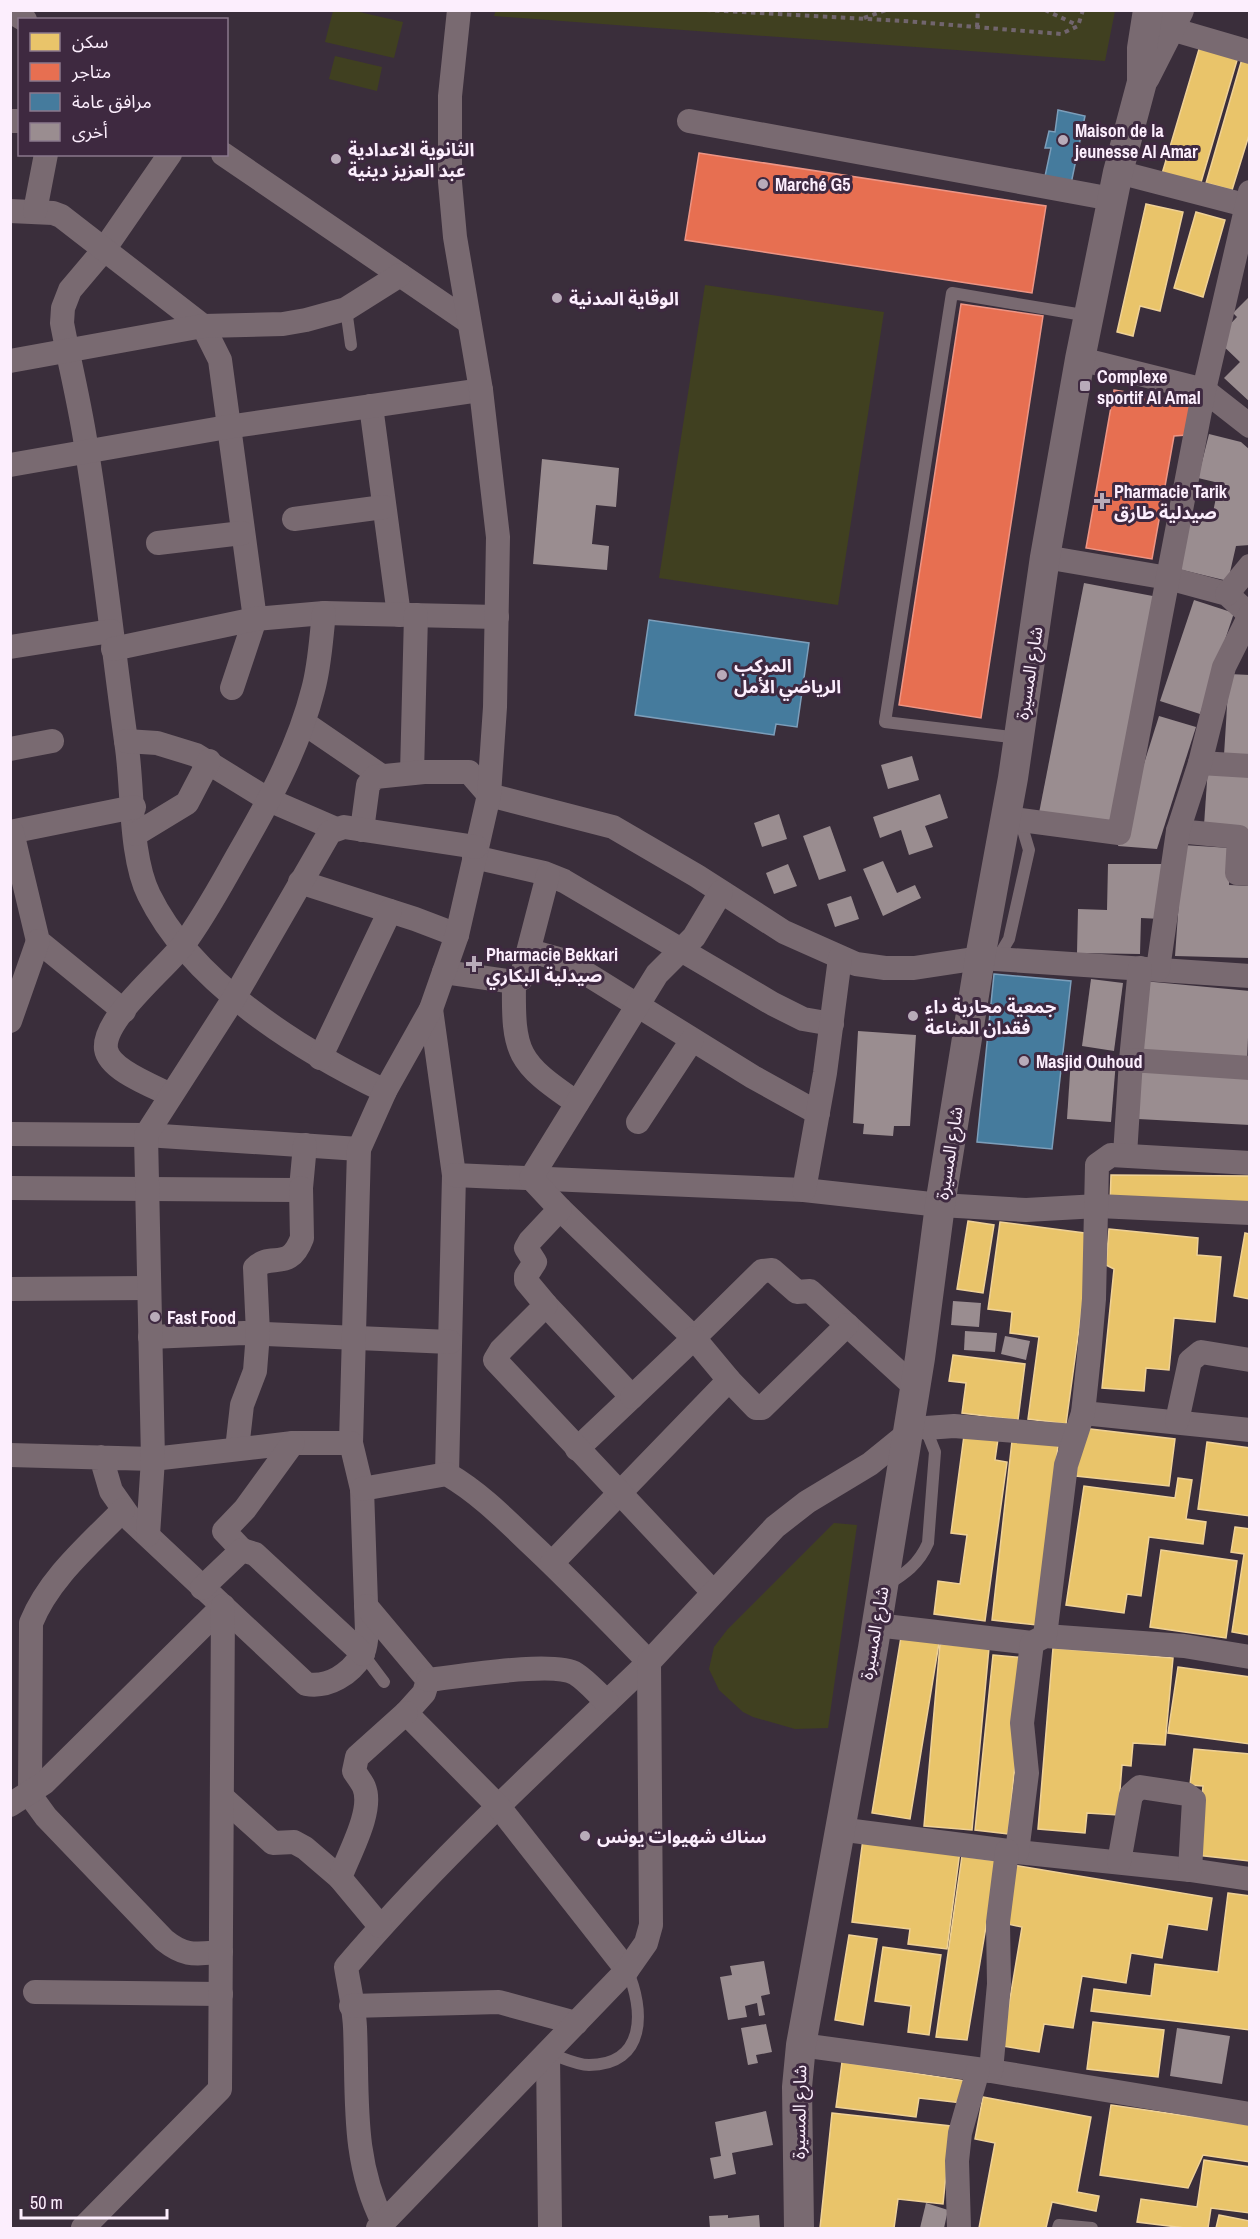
<svg xmlns="http://www.w3.org/2000/svg" width="1260" height="2239" font-family="'Archivo Narrow','Noto Sans Arabic',sans-serif">
<style>
.green{fill:#404020}
.homes{fill:#e9c46a;stroke:#efd196;stroke-width:1.5}
.shops{fill:#e76f51;stroke:#ed9585;stroke-width:1.5}
.public{fill:#457b9d;stroke:#7c9eba;stroke-width:1.5}
.building{fill:#9a8d90}
.lines{fill:none;stroke-linecap:round;stroke-linejoin:round}
.path{stroke:#71656d;stroke-width:4;stroke-dasharray:4.5 4.5;stroke-linecap:butt}
.service{stroke:#796a71;stroke-width:12}
.minor{stroke:#796a71;stroke-width:24}
.tertiary{stroke:#796a71;stroke-width:30}
.poi-dot{fill:#b8abb9;stroke:#3e2940;stroke-width:2}
.labels{text-anchor:middle;dominant-baseline:central;stroke-width:6;stroke-linejoin:round;paint-order:stroke}
.poi-label{font-size:18px;font-weight:bold;fill:#fceefd;stroke:#3e2940;text-anchor:start}
.street-label{font-size:18px;fill:#fceefd;stroke:#3e2940}
</style>
<rect width="100%" height="100%" fill="#3a2e3b"/>
<g class="green">
<path d="M 496,10 L 1115,10 L 1115,11 L 1105,61 L 494,16 Z"/>
<path d="M 333,11 L 355,11 L 403,22 L 394,58 L 325,42 Z"/>
<path d="M 335,56 L 382,67 L 377,91 L 329,79 Z"/>
<path d="M 705,285 L 884,312 L 838,605 L 659,578 Z"/>
<path d="M 834,1523 L 857,1525 L 828,1728 L 795,1729 L 753,1717 L 743,1712 L 719,1690 L 709,1669 L 714,1647 L 727,1630 Z"/>
</g>
<g class="homes">
<path d="M 1200,46 L 1238,57 L 1199,189 L 1161,177 Z"/>
<path d="M 1242,59 L 1250,61 L 1250,132 L 1232,190 L 1206,183 Z"/>
<path d="M 1146,204 L 1183,212 L 1160,311 L 1140,306 L 1133,336 L 1117,332 Z"/>
<path d="M 1196,212 L 1225,220 L 1203,297 L 1174,288 Z"/>
<path d="M 1111,1175 L 1250,1176 L 1250,1206 L 1110,1205 Z"/>
<path d="M 968,1221 L 994,1225 L 983,1293 L 957,1289 Z"/>
<path d="M 1000,1222 L 1092,1234 L 1066,1424 L 1028,1419 L 1039,1337 L 1010,1333 L 1012,1312 L 988,1309 Z"/>
<path d="M 1109,1229 L 1198,1238 L 1197,1255 L 1221,1257 L 1215,1322 L 1174,1318 L 1169,1370 L 1146,1368 L 1144,1391 L 1102,1388 L 1114,1269 L 1106,1265 Z"/>
<path d="M 1245,1233 L 1250,1234 L 1250,1299 L 1234,1296 Z"/>
<path d="M 953,1355 L 1025,1364 L 1018,1420 L 962,1413 L 966,1383 L 949,1381 Z"/>
<path d="M 965,1428 L 999,1432 L 995,1460 L 1007,1462 L 985,1621 L 934,1614 L 938,1581 L 960,1584 L 967,1535 L 951,1533 Z"/>
<path d="M 1082,1428 L 1175,1439 L 1169,1486 L 1076,1476 Z"/>
<path d="M 1013,1432 L 1059,1437 L 1037,1625 L 992,1620 Z"/>
<path d="M 1207,1442 L 1250,1448 L 1250,1516 L 1198,1509 Z"/>
<path d="M 1178,1478 L 1192,1480 L 1186,1519 L 1206,1522 L 1203,1544 L 1149,1537 L 1141,1596 L 1127,1594 L 1124,1613 L 1066,1605 L 1084,1486 L 1175,1498 Z"/>
<path d="M 1235,1527 L 1250,1529 L 1250,1635 L 1232,1632 L 1244,1554 L 1231,1552 Z"/>
<path d="M 1161,1550 L 1237,1561 L 1226,1638 L 1150,1627 Z"/>
<path d="M 901,1637 L 939,1643 L 910,1819 L 872,1813 Z"/>
<path d="M 940,1644 L 989,1648 L 972,1830 L 924,1826 Z"/>
<path d="M 1053,1648 L 1173,1658 L 1165,1745 L 1133,1743 L 1131,1766 L 1122,1765 L 1118,1815 L 1087,1813 L 1085,1833 L 1038,1829 Z"/>
<path d="M 993,1655 L 1026,1658 L 1008,1834 L 975,1830 Z"/>
<path d="M 1178,1667 L 1250,1677 L 1250,1744 L 1168,1733 Z"/>
<path d="M 1194,1749 L 1250,1754 L 1249,1861 L 1196,1855 L 1203,1786 L 1190,1785 Z"/>
<path d="M 863,1839 L 960,1851 L 947,1949 L 908,1944 L 910,1929 L 852,1922 Z"/>
<path d="M 962,1856 L 997,1861 L 967,2040 L 936,2037 Z"/>
<path d="M 1013,1865 L 1212,1898 L 1207,1930 L 1168,1924 L 1162,1958 L 1131,1953 L 1126,1983 L 1082,1976 L 1073,2028 L 1044,2024 L 1039,2052 L 1002,2046 L 1022,1927 L 1003,1923 Z"/>
<path d="M 1228,1893 L 1250,1896 L 1250,2030 L 1091,2011 L 1094,1989 L 1151,1996 L 1155,1964 L 1218,1972 Z"/>
<path d="M 849,1935 L 877,1939 L 863,2025 L 835,2020 Z"/>
<path d="M 883,1947 L 941,1955 L 929,2035 L 908,2032 L 911,2006 L 875,2001 Z"/>
<path d="M 1093,2022 L 1164,2030 L 1158,2077 L 1087,2069 Z"/>
<path d="M 842,2062 L 966,2081 L 962,2103 L 919,2098 L 916,2117 L 836,2107 Z"/>
<path d="M 983,2097 L 1091,2117 L 1077,2192 L 1099,2196 L 1096,2211 L 1052,2202 L 1046,2228 L 979,2228 L 995,2143 L 975,2139 Z"/>
<path d="M 1111,2105 L 1250,2125 L 1250,2162 L 1203,2155 L 1188,2188 L 1100,2175 Z"/>
<path d="M 832,2113 L 951,2126 L 943,2204 L 898,2199 L 894,2228 L 820,2228 Z"/>
<path d="M 1204,2160 L 1250,2167 L 1250,2213 L 1211,2208 L 1208,2228 L 1185,2228 L 1137,2222 L 1141,2199 L 1197,2207 Z"/>
<path d="M 1219,2215 L 1250,2221 L 1250,2228 L 1216,2228 Z"/>
</g>
<g class="shops">
<path d="M 699,153 L 1046,206 L 1032,293 L 685,240 Z"/>
<path d="M 961,304 L 1043,316 L 981,718 L 899,705 Z"/>
<path d="M 1114,390 L 1192,403 L 1187,435 L 1174,436 L 1152,559 L 1086,548 Z"/>
</g>
<g class="public">
<path d="M 1058,110 L 1085,116 L 1071,184 L 1044,181 L 1051,148 L 1045,148 L 1049,131 L 1055,132 Z"/>
<path d="M 649,620 L 809,643 L 797,727 L 776,724 L 774,735 L 635,715 Z"/>
<path d="M 994,974 L 1071,981 L 1052,1149 L 977,1142 Z"/>
</g>
<g class="building">
<path d="M 1250,296 L 1250,402 L 1224,378 L 1240,362 L 1216,339 L 1237,317 L 1233,313 Z"/>
<path d="M 1209,434 L 1241,442 L 1250,450 L 1250,545 L 1236,546 L 1228,581 L 1174,568 L 1188,511 L 1212,517 L 1219,483 L 1198,478 Z"/>
<path d="M 542,459 L 619,468 L 616,507 L 596,505 L 592,544 L 609,546 L 607,570 L 533,564 Z"/>
<path d="M 1084,583 L 1158,597 L 1113,827 L 1039,813 Z"/>
<path d="M 1194,600 L 1234,613 L 1200,714 L 1160,701 Z"/>
<path d="M 1229,674 L 1250,675 L 1250,757 L 1224,755 Z"/>
<path d="M 1159,716 L 1196,727 L 1157,849 L 1118,846 Z"/>
<path d="M 912,756 L 919,780 L 888,789 L 881,765 Z"/>
<path d="M 1208,767 L 1250,770 L 1250,860 L 1204,825 Z"/>
<path d="M 940,794 L 948,818 L 925,826 L 933,847 L 909,855 L 901,830 L 880,838 L 873,817 Z"/>
<path d="M 779,814 L 787,839 L 762,847 L 754,823 Z"/>
<path d="M 830,826 L 846,871 L 819,880 L 803,836 Z"/>
<path d="M 1183,845 L 1230,848 L 1229,885 L 1250,886 L 1250,958 L 1175,956 Z"/>
<path d="M 883,861 L 897,893 L 915,885 L 921,898 L 883,916 L 863,869 Z"/>
<path d="M 788,864 L 797,886 L 774,894 L 766,873 Z"/>
<path d="M 1108,864 L 1162,864 L 1161,919 L 1141,918 L 1140,954 L 1077,953 L 1078,909 L 1107,910 Z"/>
<path d="M 851,896 L 859,919 L 835,927 L 827,904 Z"/>
<path d="M 1091,979 L 1123,983 L 1114,1051 L 1082,1046 Z"/>
<path d="M 1143,981 L 1250,991 L 1247,1062 L 1136,1052 Z"/>
<path d="M 858,1031 L 916,1035 L 910,1126 L 894,1126 L 893,1136 L 863,1134 L 864,1124 L 853,1123 Z"/>
<path d="M 1071,1058 L 1116,1061 L 1111,1122 L 1067,1119 Z"/>
<path d="M 1141,1069 L 1250,1075 L 1250,1125 L 1138,1119 Z"/>
<path d="M 953,1301 L 981,1303 L 979,1327 L 951,1325 Z"/>
<path d="M 965,1331 L 997,1333 L 995,1352 L 964,1350 Z"/>
<path d="M 1005,1336 L 1030,1341 L 1026,1360 L 1001,1354 Z"/>
<path d="M 764,1961 L 770,1994 L 761,1996 L 765,2015 L 759,2016 L 757,2003 L 745,2006 L 747,2017 L 728,2020 L 720,1977 L 732,1975 L 730,1966 Z"/>
<path d="M 766,2024 L 772,2052 L 756,2055 L 758,2063 L 748,2065 L 741,2028 Z"/>
<path d="M 1177,2028 L 1230,2036 L 1222,2084 L 1170,2076 Z"/>
<path d="M 766,2111 L 773,2145 L 732,2153 L 736,2174 L 714,2179 L 710,2158 L 721,2156 L 715,2122 Z"/>
<path d="M 926,2203 L 948,2210 L 944,2228 L 920,2228 Z"/>
<path d="M 728,2215 L 728,2218 L 759,2215 L 760,2228 L 710,2228 L 709,2216 Z"/>
</g>
<g class="lines">
<g class="path">
<path d="M 706,10 L 904,21 L 1061,34 L 1078,26 L 1083,10"/>
<path d="M 1045,10 L 1077,25"/>
<path d="M 864,18 L 886,10"/>
<path d="M 977,27 L 978,10"/>
</g>
<g class="service">
<path d="M 346,309 L 351,345"/>
<path d="M 1019,738 L 885,722 L 952,293 L 1089,316"/>
<path d="M 997,959 L 1009,939 L 1029,850 L 1020,820"/>
<path d="M 885,1586 C 905,1574 919,1564 928,1543 L 935,1452 L 925,1427"/>
<path d="M 363,1654 L 384,1682"/>
<path d="M 548,2053 C 561,2057 576,2065 589,2065 C 646,2065 645,2010 627,1970"/>
<path d="M 1058,2228 L 1059,2225 L 1092,2228"/>
</g>
<g class="minor">
<path d="M 10,11 L 25,20"/>
<path d="M 1171,29 L 1250,52"/>
<path d="M 10,121 L 20,121"/>
<path d="M 689,121 L 1112,199"/>
<path d="M 170,154 L 103,251 L 70,290 L 63,308 L 62,323 C 70,366 81,408 87,452 C 103,550 113,649 127,748 C 133,791 130,857 149,895 C 192,983 300,1050 385,1091"/>
<path d="M 223,154 L 469,322"/>
<path d="M 1118,172 L 1245,205"/>
<path d="M 10,211 L 53,213 L 61,216 L 203,326 L 220,360 L 255,619 L 232,688"/>
<path d="M 35,211 L 46,154"/>
<path d="M 1080,359 L 1204,390 L 1250,426"/>
<path d="M 10,361 L 203,326 L 283,324 L 306,320 L 346,309 L 400,275"/>
<path d="M 371,406 L 399,615"/>
<path d="M 10,465 L 227,427 L 481,390"/>
<path d="M 294,519 L 383,507"/>
<path d="M 158,543 L 242,533"/>
<path d="M 1045,557 L 1168,578 L 1227,594 L 1250,615"/>
<path d="M 1227,594 L 1250,566"/>
<path d="M 10,647 L 111,631"/>
<path d="M 113,649 L 255,619 L 324,613 L 497,617"/>
<path d="M 304,723 L 380,775"/>
<path d="M 126,741 L 157,743 L 196,755 L 269,800 L 336,829"/>
<path d="M 10,749 L 52,741"/>
<path d="M 1200,763 L 1250,766"/>
<path d="M 412,773 L 416,615"/>
<path d="M 1005,818 L 1119,833 L 1204,390 L 1250,192"/>
<path d="M 362,830 L 368,785 L 375,777 L 424,772 L 469,772 L 489,795 L 613,827 L 697,876 L 784,932 L 856,964 L 885,968 L 914,968 L 980,958 L 1250,976"/>
<path d="M 1178,831 L 1239,837 L 1237,873 L 1250,874"/>
<path d="M 10,832 L 134,807"/>
<path d="M 12,832 L 38,941 L 124,1011"/>
<path d="M 136,834 L 187,803 L 209,761"/>
<path d="M 474,857 L 544,873 L 564,881 L 773,1004 L 803,1019 L 832,1024"/>
<path d="M 300,882 L 415,919 L 457,935"/>
<path d="M 530,951 L 566,961 L 753,1077 L 818,1113"/>
<path d="M 1158,969 L 1178,831 L 1200,763 L 1224,667 L 1250,615"/>
<path d="M 444,972 L 514,982 L 521,979 L 548,875"/>
<path d="M 514,982 C 513,1054 517,1062 577,1103"/>
<path d="M 431,1009 L 454,1175 L 447,1474"/>
<path d="M 10,1021 L 38,941"/>
<path d="M 320,1058 L 390,911"/>
<path d="M 1131,1060 L 1140,968"/>
<path d="M 171,1095 C 153,1086 109,1070 106,1049 C 102,1019 165,969 183,945 C 204,917 221,885 238,855 C 268,803 298,749 313,690 C 320,665 321,638 324,613"/>
<path d="M 638,1122 L 692,1040"/>
<path d="M 10,1134 L 146,1135 L 359,1149"/>
<path d="M 1125,1155 L 1131,1060 L 1250,1068"/>
<path d="M 454,1175 L 804,1190 L 940,1205 L 1026,1210 L 1098,1206 L 1250,1213"/>
<path d="M 10,1188 L 296,1190 L 301,1188 L 305,1145"/>
<path d="M 804,1190 L 825,1073 L 840,958"/>
<path d="M 560,1209 L 694,1338 L 762,1271 L 772,1270 L 797,1292 L 810,1291 L 915,1387"/>
<path d="M 10,1289 L 149,1288"/>
<path d="M 546,1305 L 632,1397 L 577,1449"/>
<path d="M 150,1337 L 244,1333 L 450,1342"/>
<path d="M 729,1380 L 756,1408 L 762,1408 L 847,1325"/>
<path d="M 1083,1413 L 1250,1430"/>
<path d="M 1177,1421 L 1190,1361 L 1201,1352 L 1250,1360"/>
<path d="M 926,1428 L 954,1426 L 1074,1436"/>
<path d="M 351,1443 L 359,1149 L 385,1091 L 431,1009 L 457,935 L 489,795 L 495,707 L 498,537 L 481,390 L 455,237 L 450,182 L 450,96 L 459,10"/>
<path d="M 237,1449 L 242,1405 L 255,1371 L 258,1333 L 255,1268 C 271,1251 289,1273 302,1238 L 301,1188"/>
<path d="M 10,1455 L 153,1459 L 293,1443 L 351,1443 L 362,1489 L 367,1632 C 366,1639 366,1649 362,1655 C 350,1674 329,1688 306,1684 L 132,1521 L 111,1491 L 101,1457"/>
<path d="M 362,1489 L 447,1474 C 478,1492 503,1517 528,1541 C 570,1580 609,1621 649,1662 C 546,1761 439,1858 346,1967 C 349,1986 354,2007 355,2027 C 358,2095 351,2159 383,2222"/>
<path d="M 123,1510 C 90,1544 49,1578 31,1623 L 30,1795 L 46,1817 L 164,1940 C 185,1957 195,1954 221,1952"/>
<path d="M 148,1535 L 153,1459 L 146,1135 L 234,998 L 330,832 L 344,827 L 476,847"/>
<path d="M 242,1550 L 224,1531 L 245,1509 L 293,1443"/>
<path d="M 552,1563 L 729,1380 L 694,1338 L 632,1397"/>
<path d="M 202,1588 L 242,1550 L 255,1554 L 363,1654"/>
<path d="M 713,1592 L 495,1360 L 501,1350 L 546,1305 L 526,1281 L 526,1276 L 535,1262 L 526,1248 L 530,1241 L 560,1209 L 531,1178 L 657,974 L 694,937 L 721,892"/>
<path d="M 366,1606 L 428,1680 L 424,1693 L 406,1713 L 499,1807 L 627,1970"/>
<path d="M 876,1625 L 1032,1643"/>
<path d="M 1045,1636 L 1184,1646 L 1250,1657"/>
<path d="M 428,1680 C 457,1677 554,1660 576,1674 C 587,1681 597,1693 607,1702"/>
<path d="M 222,1797 L 273,1843 L 294,1842 L 305,1848 L 340,1878"/>
<path d="M 10,1805 L 44,1783 L 223,1606"/>
<path d="M 838,1829 L 1017,1852 L 1190,1870 L 1250,1879"/>
<path d="M 1017,1852 L 1027,1773 L 1022,1723 L 1032,1643 L 1045,1636 L 1066,1465 L 1083,1413 L 1089,1356 L 1094,1299 L 1097,1165 L 1111,1155 L 1250,1163"/>
<path d="M 1119,1862 L 1131,1795 L 1140,1787 L 1186,1794 L 1194,1800 L 1190,1870"/>
<path d="M 380,1926 L 340,1878 C 348,1855 374,1811 364,1787 C 362,1782 357,1776 354,1771 L 357,1757 L 406,1713"/>
<path d="M 35,1992 L 221,1994"/>
<path d="M 351,2006 L 499,2002 L 576,2023"/>
<path d="M 801,2045 L 991,2071 L 1250,2114"/>
<path d="M 548,2053 L 550,2228"/>
<path d="M 991,2071 L 999,1984 L 998,1922 L 1007,1851"/>
<path d="M 83,2228 L 220,2089 L 223,1606"/>
<path d="M 378,2228 L 627,1970 L 646,1943 L 651,1925 L 649,1662 L 775,1527 L 807,1502 L 870,1464 L 907,1434"/>
<path d="M 959,2228 L 957,2161 L 960,2133 L 978,2070"/>
</g>
<g class="tertiary">
<path d="M 1145,77 L 1179,10"/>
<path d="M 799,2228 L 797,2087 L 801,2045 L 873,1648 L 920,1358 L 940,1205 L 980,958 L 1013,778 L 1045,557 L 1080,359 L 1118,172 L 1142,82 L 1142,48 L 1148,10"/>
</g>
</g>
<g class="poi-dot">
<circle cx="1063" cy="140" r="6"/>
<circle cx="336" cy="159" r="6"/>
<circle cx="763" cy="184" r="6"/>
<circle cx="557" cy="298" r="6"/>
<rect x="1079" y="380" width="12" height="12" rx="3"/>
<path d="M1099 492h6v6h6v6h-6v6h-6v-6h-6v-6h6z"/>
<circle cx="722" cy="675" r="6"/>
<path d="M471 955h6v6h6v6h-6v6h-6v-6h-6v-6h6z"/>
<circle cx="913" cy="1016" r="6"/>
<circle cx="1024" cy="1061" r="6"/>
<circle cx="155" cy="1317" r="6"/>
<circle cx="585" cy="1836" r="6"/>
</g>
<g class="labels">
<g class="poi-label">
<text x="1075" y="130">Maison de la<tspan x="1075" dy="21">jeunesse Al Amar</tspan></text>
<text x="348" y="149">الثانوية الاعدادية<tspan x="348" dy="21">عبد العزيز دينية</tspan></text>
<text x="775" y="184">Marché G5</text>
<text x="569" y="298">الوقاية المدنية</text>
<text x="1097" y="376">Complexe<tspan x="1097" dy="21">sportif Al Amal</tspan></text>
<text x="1114" y="491">Pharmacie Tarik<tspan x="1114" dy="21">صيدلية طارق</tspan></text>
<text x="734" y="665">المركب<tspan x="734" dy="21">الرياضي الأمل</tspan></text>
<text x="486" y="954">Pharmacie Bekkari<tspan x="486" dy="21">صيدلية البكاري</tspan></text>
<text x="925" y="1006">جمعية محاربة داء<tspan x="925" dy="21">فقدان المناعة</tspan></text>
<text x="1036" y="1061">Masjid Ouhoud</text>
<text x="167" y="1317">Fast Food</text>
<text x="597" y="1836">سناك شهيوات يونس</text>
</g>
<g class="street-label">
<text transform="translate(1029 673) rotate(-81)">شارع المسيرة</text>
<text transform="translate(949 1153) rotate(-81)">شارع المسيرة</text>
<text transform="translate(874 1633) rotate(-80)">شارع المسيرة</text>
<text transform="translate(799 2112) rotate(-89)">شارع المسيرة</text>
</g>
</g>
<rect width="1260" height="2239" fill="none" stroke="#fceefd" stroke-width="24"/>
<rect x="18" y="18" width="210" height="138" fill="#3e2940" stroke="#8a788c" stroke-width="1.5"/>
<rect x="30" y="33" width="30" height="18" fill="#e9c46a" stroke="#8a788c" stroke-width="1.5"/>
<text x="72" y="48" font-size="18" fill="#fceefd">سكن</text>
<rect x="30" y="63" width="30" height="18" fill="#e76f51" stroke="#8a788c" stroke-width="1.5"/>
<text x="72" y="78" font-size="18" fill="#fceefd">متاجر</text>
<rect x="30" y="93" width="30" height="18" fill="#457b9d" stroke="#8a788c" stroke-width="1.5"/>
<text x="72" y="108" font-size="18" fill="#fceefd">مرافق عامة</text>
<rect x="30" y="123" width="30" height="18" fill="#9a8d90" stroke="#8a788c" stroke-width="1.5"/>
<text x="72" y="138" font-size="18" fill="#fceefd">أخرى</text>
<path d="M21 2209v9h146v-9" fill="none" stroke="#fceefd" stroke-width="3"/>
<text x="30" y="2209" font-size="18" fill="#fceefd" stroke="#3e2940" stroke-width="4.5" paint-order="stroke">50 m</text>
</svg>
